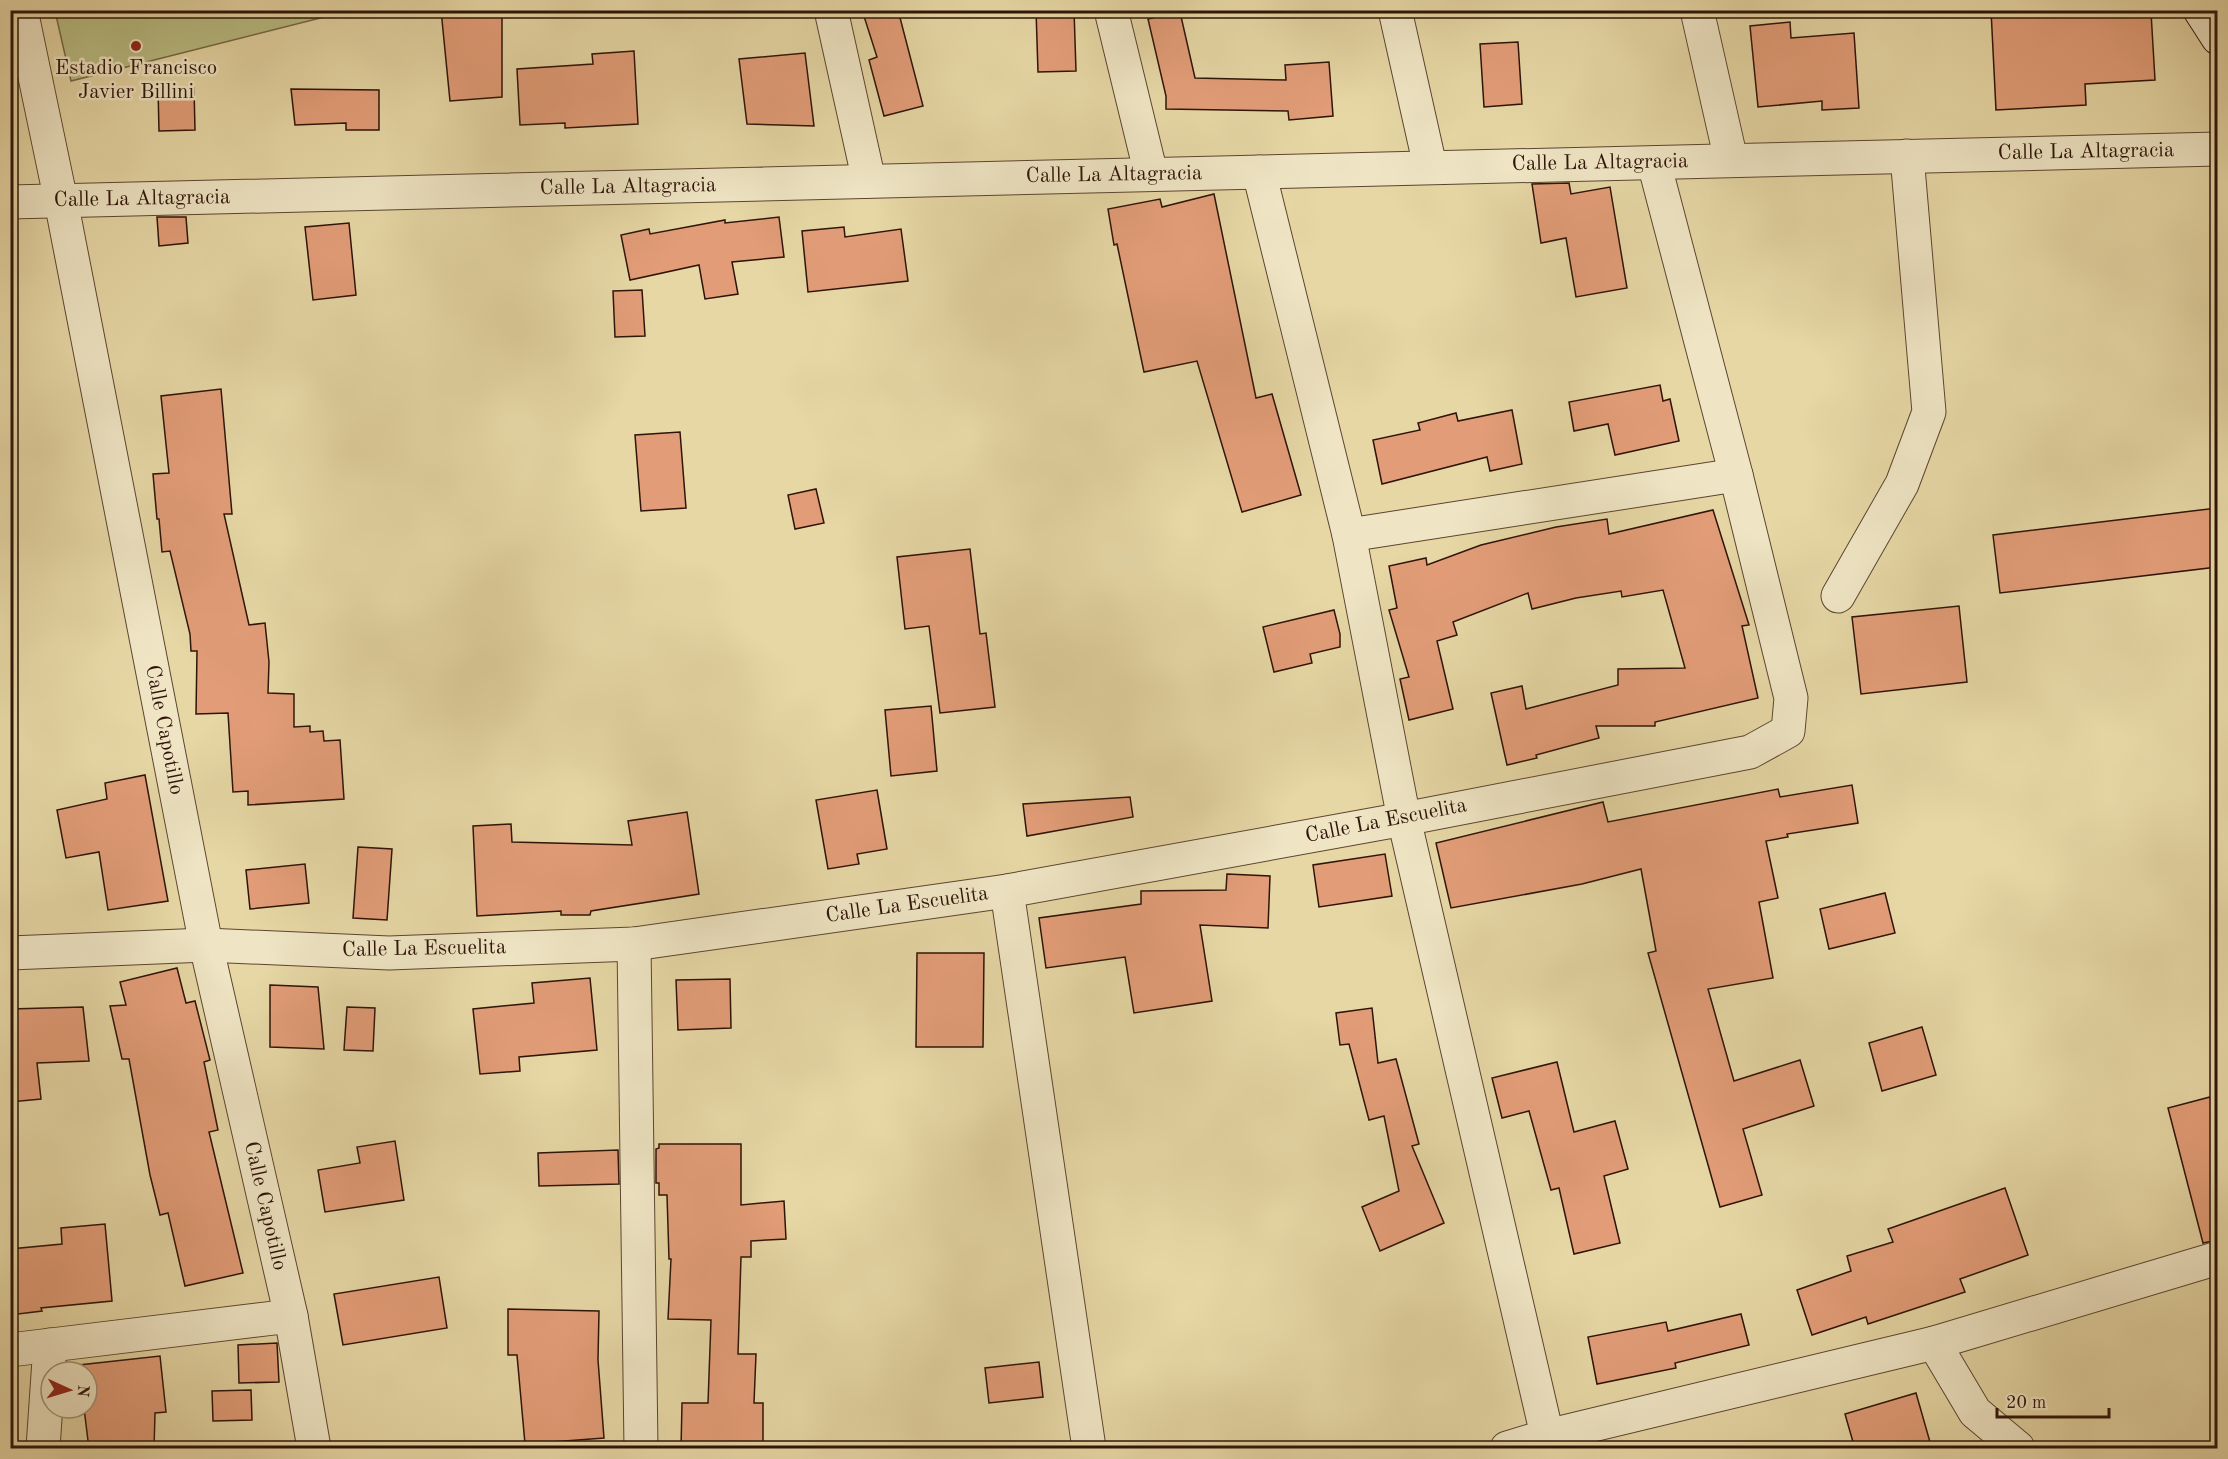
<svg xmlns="http://www.w3.org/2000/svg" width="2228" height="1459" font-family="'Old Standard TT',serif">
<style>
.green{fill:#b9bd83;stroke:#746846;stroke-width:1.5}
.building{fill:#e29d78;stroke:#2e1409;stroke-width:1.5}
.lines{fill:none;stroke-linecap:round;stroke-linejoin:round}
.street-casing{stroke:#5c4530;stroke-width:35}
.secondary-casing{stroke:#2e1409;stroke-width:35}
.street{stroke:#efe5c4;stroke-width:33}
.secondary{stroke:#efe5c4;stroke-width:33}
.poi-dot{fill:#8f2418;stroke:#efe5c4;stroke-width:2}
.labels{text-anchor:middle;dominant-baseline:central;stroke-width:5;stroke-linejoin:round;paint-order:stroke}
.poi-label{font-size:21px;fill:#2e1409;stroke:#efe5c4}
.street-label{font-size:21px;fill:#2e1409;stroke:#efe5c4}
</style>
<rect width="100%" height="100%" fill="#e6d7a5"/>
<filter id="stains"><feTurbulence type="fractalNoise" baseFrequency=".00333" numOctaves="4"/><feColorMatrix values="0 0 0 0 .2 0 0 0 0 .09 0 0 0 0 .02 0 0 0 .5 -.17"/></filter>
<radialGradient id="worn" r=".72"><stop offset=".6" stop-color="#630" stop-opacity="0"/><stop offset="1" stop-color="#630" stop-opacity=".3"/></radialGradient>
<path class="green" d="M 55,11 L 55,10 L 348,11 L 71,81 Z"/>
<g class="building">
<path d="M 441,10 L 502,10 L 502,97 L 450,101 Z"/>
<path d="M 862,10 L 898,10 L 923,106 L 884,116 L 869,60 L 877,57 Z"/>
<path d="M 1036,10 L 1074,10 L 1076,71 L 1038,72 Z"/>
<path d="M 1991,10 L 2081,10 L 2081,16 L 2151,12 L 2155,80 L 2085,84 L 2086,105 L 1996,110 Z"/>
<path d="M 1180,12 L 1195,78 L 1286,80 L 1285,65 L 1329,62 L 1333,116 L 1289,120 L 1288,111 L 1166,109 L 1166,96 L 1148,19 Z"/>
<path d="M 1790,22 L 1791,38 L 1854,33 L 1859,108 L 1822,110 L 1822,101 L 1758,107 L 1750,26 Z"/>
<path d="M 1518,42 L 1522,104 L 1484,107 L 1480,44 Z"/>
<path d="M 634,51 L 638,124 L 565,128 L 565,123 L 520,125 L 517,69 L 593,64 L 592,54 Z"/>
<path d="M 805,53 L 814,126 L 747,124 L 739,59 Z"/>
<path d="M 158,88 L 194,88 L 195,130 L 159,131 Z"/>
<path d="M 291,89 L 379,90 L 379,130 L 346,130 L 346,123 L 295,125 Z"/>
<path d="M 1569,183 L 1571,194 L 1610,187 L 1627,288 L 1576,297 L 1566,238 L 1541,243 L 1532,184 Z"/>
<path d="M 1214,194 L 1256,398 L 1272,394 L 1301,495 L 1242,512 L 1197,361 L 1144,372 L 1117,244 L 1114,245 L 1108,209 L 1160,199 L 1162,207 Z"/>
<path d="M 157,217 L 186,217 L 188,243 L 159,246 Z"/>
<path d="M 779,217 L 784,257 L 732,262 L 738,294 L 705,299 L 699,265 L 630,280 L 621,235 L 649,229 L 650,234 L 725,220 L 725,223 Z"/>
<path d="M 349,223 L 356,295 L 313,300 L 305,227 Z"/>
<path d="M 844,227 L 845,237 L 901,229 L 908,281 L 808,292 L 802,231 Z"/>
<path d="M 642,290 L 645,336 L 615,337 L 613,291 Z"/>
<path d="M 1660,385 L 1663,401 L 1670,399 L 1679,441 L 1615,455 L 1608,424 L 1574,431 L 1569,402 Z"/>
<path d="M 221,389 L 232,514 L 224,514 L 249,625 L 265,623 L 269,662 L 268,693 L 294,694 L 294,727 L 310,726 L 310,732 L 323,731 L 324,741 L 340,740 L 344,799 L 248,805 L 248,791 L 233,792 L 228,713 L 196,714 L 197,651 L 191,651 L 190,634 L 170,551 L 162,552 L 159,519 L 157,519 L 153,474 L 169,473 L 161,396 Z"/>
<path d="M 1512,410 L 1522,464 L 1490,471 L 1487,457 L 1382,484 L 1373,440 L 1420,430 L 1418,423 L 1456,413 L 1458,421 Z"/>
<path d="M 680,432 L 686,508 L 641,511 L 635,435 Z"/>
<path d="M 816,489 L 824,523 L 795,529 L 788,495 Z"/>
<path d="M 2217,508 L 2217,567 L 2000,593 L 1993,535 Z"/>
<path d="M 1713,510 L 1749,625 L 1742,626 L 1758,698 L 1655,722 L 1655,726 L 1596,726 L 1599,738 L 1536,755 L 1537,758 L 1507,765 L 1491,693 L 1522,686 L 1526,709 L 1618,685 L 1618,669 L 1685,668 L 1663,590 L 1622,597 L 1621,591 L 1576,598 L 1532,609 L 1528,593 L 1453,622 L 1457,635 L 1437,641 L 1453,709 L 1409,720 L 1400,679 L 1409,677 L 1389,610 L 1397,608 L 1389,566 L 1426,558 L 1427,565 L 1481,545 L 1556,527 L 1607,519 L 1609,534 Z"/>
<path d="M 970,549 L 980,634 L 986,633 L 995,707 L 940,713 L 929,626 L 905,629 L 897,557 Z"/>
<path d="M 1959,606 L 1967,682 L 1861,694 L 1852,617 Z"/>
<path d="M 1334,610 L 1340,634 L 1340,647 L 1310,654 L 1312,663 L 1274,672 L 1263,627 Z"/>
<path d="M 931,706 L 937,771 L 891,776 L 885,710 Z"/>
<path d="M 145,775 L 168,901 L 108,910 L 99,852 L 66,858 L 57,810 L 107,799 L 105,783 Z"/>
<path d="M 1852,785 L 1858,823 L 1787,834 L 1788,837 L 1766,841 L 1778,898 L 1759,902 L 1773,978 L 1708,989 L 1734,1081 L 1800,1060 L 1814,1106 L 1743,1129 L 1762,1195 L 1720,1207 L 1648,953 L 1656,951 L 1641,869 L 1582,884 L 1451,908 L 1436,843 L 1603,802 L 1608,822 L 1778,789 L 1780,797 Z"/>
<path d="M 877,790 L 887,849 L 857,854 L 859,864 L 828,869 L 816,800 Z"/>
<path d="M 1130,797 L 1133,817 L 1027,836 L 1023,804 Z"/>
<path d="M 687,812 L 699,894 L 591,911 L 590,915 L 561,915 L 561,911 L 477,916 L 473,826 L 511,824 L 512,842 L 632,845 L 628,821 Z"/>
<path d="M 358,847 L 392,849 L 387,920 L 353,918 Z"/>
<path d="M 1385,854 L 1392,896 L 1319,907 L 1313,865 Z"/>
<path d="M 305,864 L 309,903 L 250,909 L 246,870 Z"/>
<path d="M 1227,874 L 1270,876 L 1268,928 L 1200,925 L 1212,1001 L 1134,1013 L 1125,957 L 1046,968 L 1039,918 L 1141,904 L 1141,891 L 1226,890 Z"/>
<path d="M 1885,893 L 1895,933 L 1829,949 L 1820,909 Z"/>
<path d="M 917,953 L 984,953 L 983,1047 L 916,1047 Z"/>
<path d="M 177,968 L 186,1003 L 195,1001 L 210,1060 L 204,1062 L 218,1130 L 209,1132 L 243,1273 L 185,1286 L 168,1213 L 160,1215 L 150,1175 L 129,1059 L 122,1059 L 110,1006 L 126,1005 L 120,982 Z"/>
<path d="M 590,978 L 597,1050 L 519,1057 L 520,1071 L 480,1074 L 473,1009 L 534,1003 L 532,983 Z"/>
<path d="M 730,979 L 731,1028 L 678,1030 L 676,980 Z"/>
<path d="M 270,985 L 318,987 L 324,1049 L 270,1047 Z"/>
<path d="M 83,1007 L 89,1061 L 37,1063 L 41,1099 L 10,1102 L 10,1009 Z"/>
<path d="M 347,1007 L 375,1008 L 373,1051 L 344,1050 Z"/>
<path d="M 1372,1008 L 1378,1063 L 1396,1059 L 1419,1144 L 1412,1146 L 1444,1223 L 1380,1251 L 1362,1207 L 1399,1191 L 1384,1116 L 1369,1120 L 1349,1044 L 1340,1045 L 1336,1013 Z"/>
<path d="M 1922,1027 L 1936,1075 L 1882,1091 L 1869,1043 Z"/>
<path d="M 1557,1062 L 1574,1132 L 1615,1121 L 1628,1169 L 1604,1176 L 1620,1243 L 1574,1254 L 1559,1188 L 1551,1190 L 1529,1111 L 1502,1118 L 1492,1078 Z"/>
<path d="M 2210,1097 L 2217,1126 L 2217,1240 L 2203,1243 L 2168,1108 Z"/>
<path d="M 395,1141 L 404,1200 L 325,1212 L 318,1170 L 360,1163 L 357,1147 Z"/>
<path d="M 659,1144 L 741,1144 L 741,1205 L 784,1201 L 786,1239 L 751,1241 L 751,1257 L 741,1257 L 738,1354 L 756,1354 L 754,1403 L 763,1403 L 763,1449 L 681,1449 L 682,1403 L 708,1403 L 711,1320 L 668,1319 L 671,1259 L 669,1259 L 667,1195 L 659,1195 L 659,1183 L 656,1183 L 656,1149 L 659,1148 Z"/>
<path d="M 618,1150 L 619,1184 L 539,1186 L 538,1153 Z"/>
<path d="M 2005,1188 L 2028,1255 L 1960,1279 L 1965,1292 L 1868,1324 L 1866,1317 L 1812,1335 L 1797,1290 L 1851,1271 L 1847,1256 L 1893,1242 L 1888,1229 Z"/>
<path d="M 105,1224 L 112,1301 L 41,1308 L 42,1311 L 10,1315 L 10,1249 L 62,1244 L 61,1228 Z"/>
<path d="M 439,1277 L 447,1328 L 343,1345 L 334,1294 Z"/>
<path d="M 508,1309 L 599,1311 L 598,1360 L 604,1438 L 525,1444 L 517,1355 L 508,1355 Z"/>
<path d="M 1741,1314 L 1749,1345 L 1675,1363 L 1676,1368 L 1597,1384 L 1588,1337 L 1666,1322 L 1668,1331 Z"/>
<path d="M 277,1343 L 279,1382 L 239,1383 L 238,1345 Z"/>
<path d="M 160,1356 L 166,1412 L 155,1413 L 154,1449 L 89,1449 L 84,1408 L 87,1408 L 87,1372 L 80,1372 L 79,1365 Z"/>
<path d="M 1039,1362 L 1043,1397 L 989,1403 L 985,1368 Z"/>
<path d="M 251,1390 L 252,1420 L 213,1421 L 212,1391 Z"/>
<path d="M 1916,1393 L 1932,1449 L 1855,1449 L 1845,1414 Z"/>
</g>
<g class="lines">
<g class="street-casing">
<g id="street">
<path d="M 21,10 L 61,201 L 206,945 L 291,1316 L 314,1448"/>
<path d="M 831,10 L 869,181"/>
<path d="M 1111,10 L 1151,174"/>
<path d="M 1395,10 L 1430,166"/>
<path d="M 1697,10 L 1731,160"/>
<path d="M 1259,172 L 1349,535 L 1404,819 L 1550,1448"/>
<path d="M 10,202 L 2218,149"/>
<path d="M 1349,535 L 1736,475"/>
<path d="M 1838,596 L 1902,484 L 1929,412 L 1907,156"/>
<path d="M 1007,891 L 1089,1448"/>
<path d="M 634,944 L 641,1448"/>
<path d="M 10,953 L 206,945 L 389,953 L 634,944 L 1007,891 L 1404,819 L 1750,752 L 1788,731 L 1791,698 L 1736,475 L 1654,163"/>
<path d="M 1934,1343 L 1975,1412 L 2018,1448"/>
<path d="M 10,1350 L 291,1316"/>
<path d="M 43,1448 L 50,1345"/>
<path d="M 1507,1448 L 1547,1436 L 1934,1343 L 2218,1258"/>
</g>
</g>
<g class="secondary-casing">
<path id="secondary" d="M 2200,10 L 2218,38"/>
</g>
<use href="#street" class="street"/>
<use href="#secondary" class="secondary"/>
</g>
<circle class="poi-dot" cx="136" cy="46" r="6"/>
<g class="labels">
<g class="poi-label">
<text x="136" y="68">Estadio Francisco<tspan x="136" dy="24">Javier Billini</tspan></text>
</g>
<g class="street-label">
<text transform="translate(2086 152) rotate(-1)">Calle La Altagracia</text>
<text transform="translate(1600 163) rotate(-1)">Calle La Altagracia</text>
<text transform="translate(1114 175) rotate(-1)">Calle La Altagracia</text>
<text transform="translate(628 187) rotate(-1)">Calle La Altagracia</text>
<text transform="translate(142 199) rotate(-1)">Calle La Altagracia</text>
<text transform="translate(164 730) rotate(79)">Calle Capotillo</text>
<text transform="translate(1386 821) rotate(-11)">Calle La Escuelita</text>
<text transform="translate(907 905) rotate(-8)">Calle La Escuelita</text>
<text transform="translate(424 949) rotate(-1)">Calle La Escuelita</text>
<text transform="translate(265 1206) rotate(77)">Calle Capotillo</text>
</g>
</g>
<rect width="2228" height="1459" fill="none" stroke="#e6d7a5" stroke-width="36"/>
<rect x="12" y="12" width="2204" height="1435" fill="none" stroke="#2e1409" stroke-width="3"/>
<rect x="18" y="18" width="2192" height="1423" fill="none" stroke="#2e1409" stroke-width="1.5"/>
<g transform="translate(69 1390) rotate(94)"><circle r="28" fill="#efe5c4" stroke="#a29179" stroke-width="1.5"/>
<path d="M0-4.5L10 22L0 15L-10 22Z" fill="#8f2418"/>
<text y="-9" font-size="16" font-weight="bold" text-anchor="middle" fill="#2e1409">N</text>
</g>
<path d="M1997 1408v9h112v-9" fill="none" stroke="#2e1409" stroke-width="3"/>
<text x="2006" y="1408" font-size="18" fill="#2e1409" stroke="#efe5c4" stroke-width="4.5" paint-order="stroke">20 m</text>
<rect width="100%" height="100%" filter="url(#stains)"/>
<rect width="100%" height="100%" fill="url(#worn)"/>
</svg>
